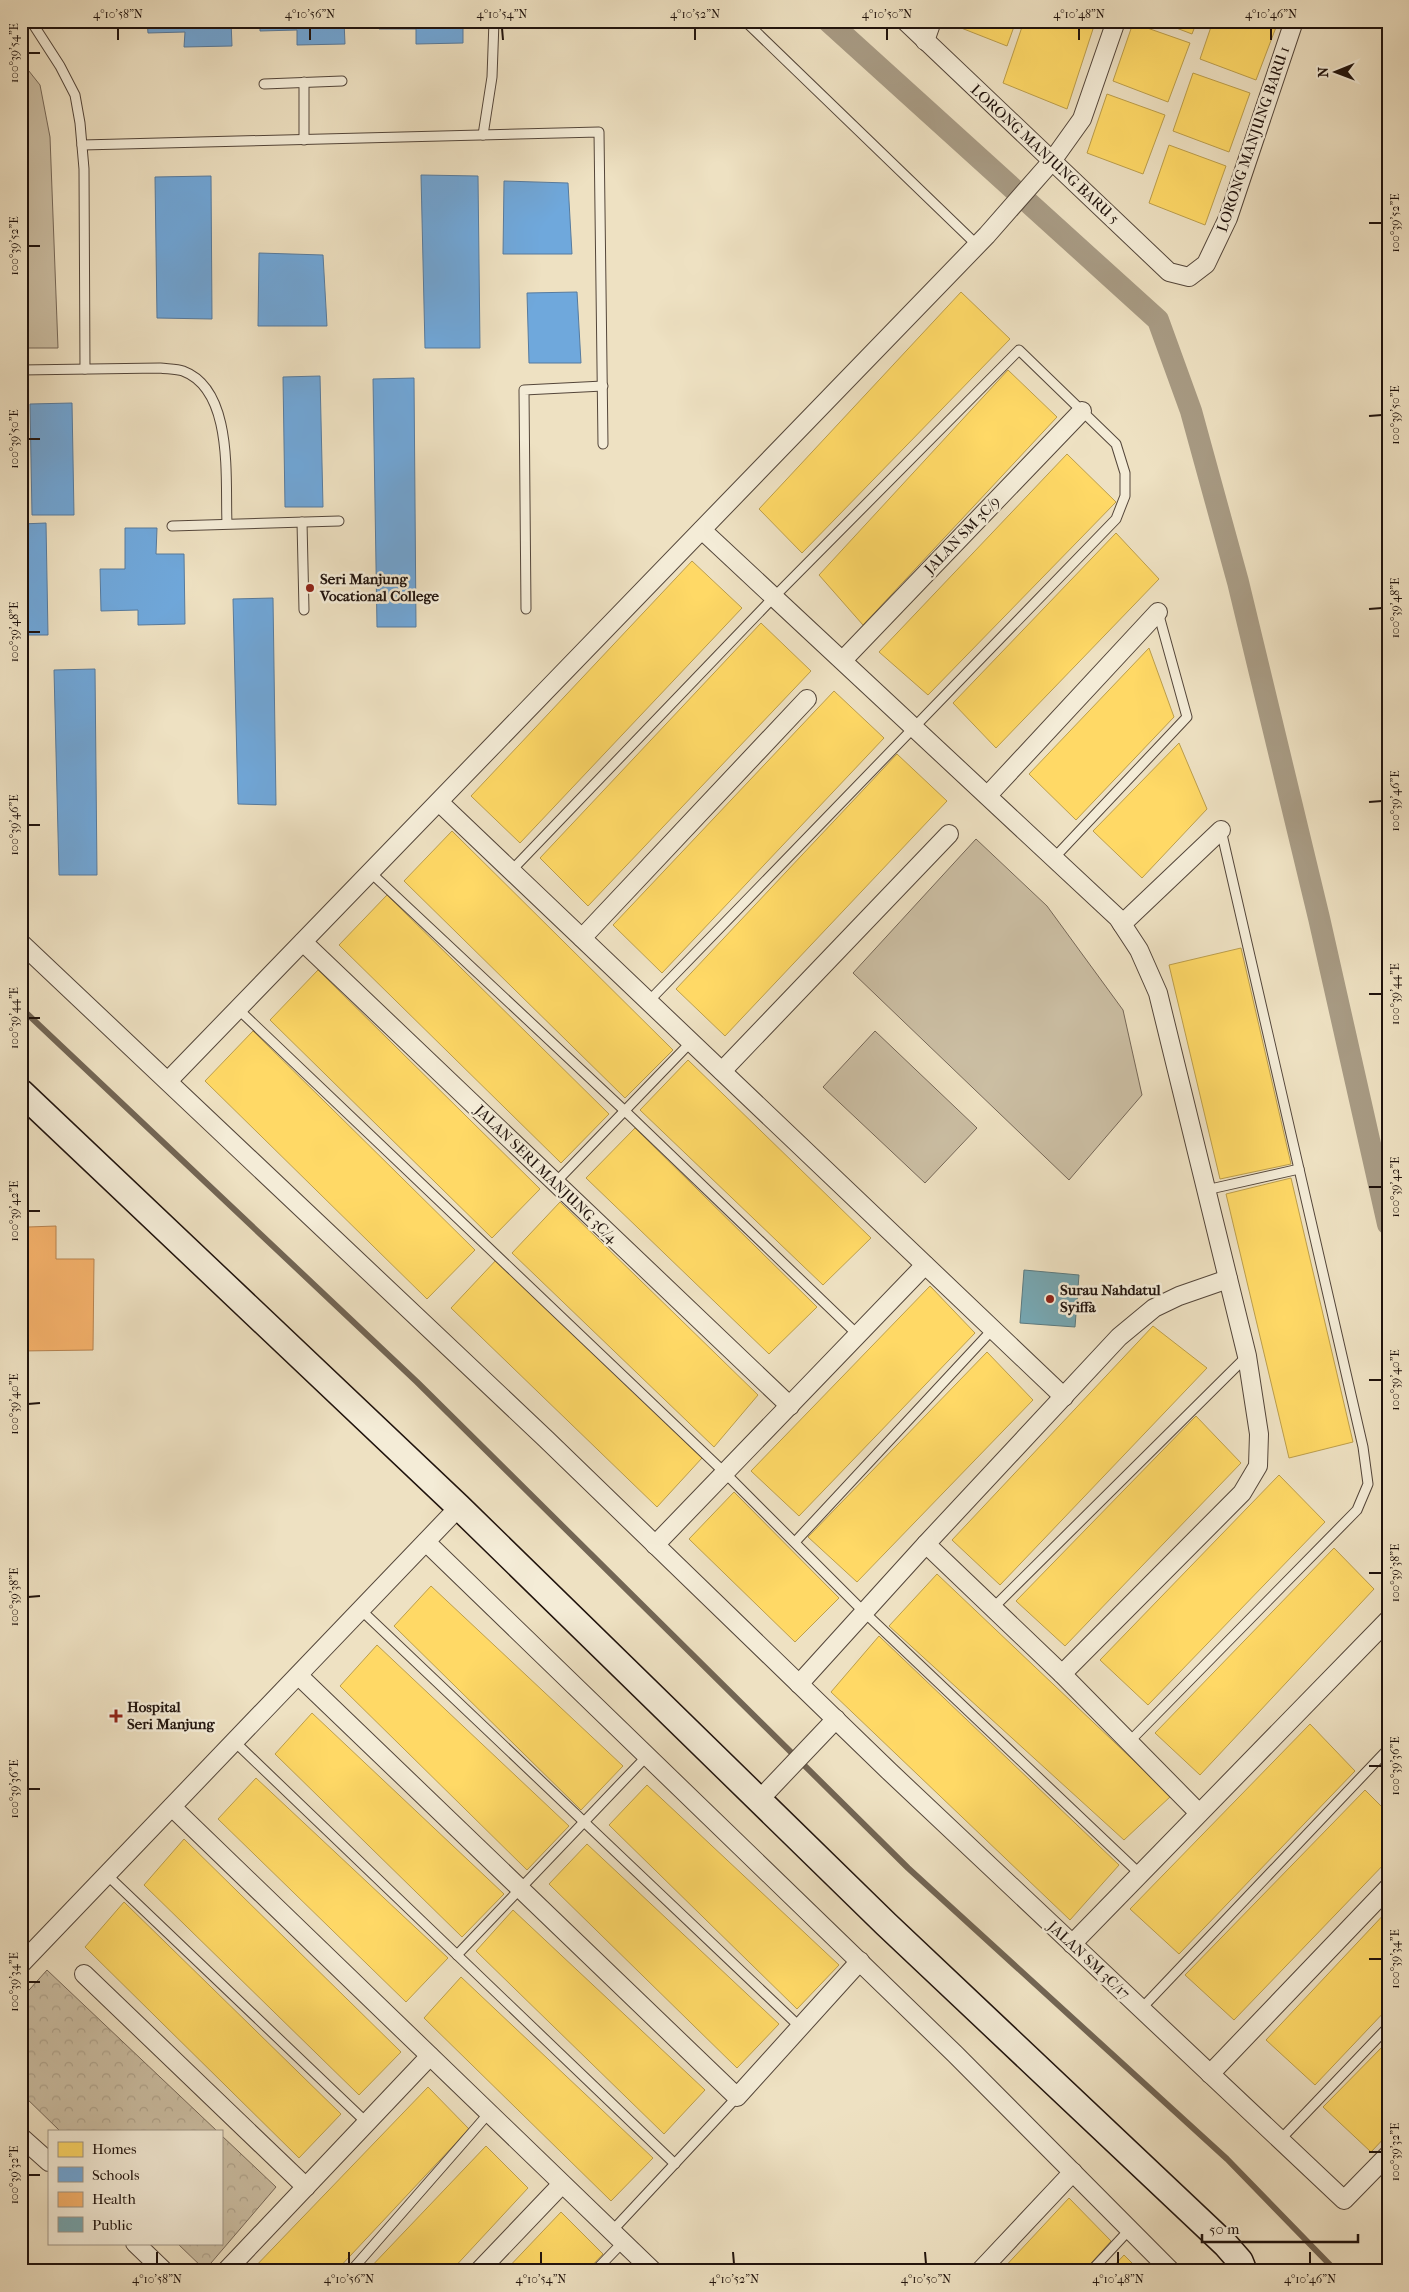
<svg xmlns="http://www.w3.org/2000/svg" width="1409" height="2292" font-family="'IM FELL French Canon',serif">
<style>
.grass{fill:#cbbea3;stroke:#766858}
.forest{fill:url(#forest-crowns);stroke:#766858}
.homes{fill:#ffd966;stroke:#bc9e4b}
.schools{fill:#6fa8dc;stroke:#577b9e}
.health{fill:#f6b26b;stroke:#b6824f}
.public{fill:#76a5af;stroke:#5c797e}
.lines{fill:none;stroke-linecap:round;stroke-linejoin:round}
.stream{stroke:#726554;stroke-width:6}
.canal{stroke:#a89b84;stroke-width:22}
.lane-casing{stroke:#54463a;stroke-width:11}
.street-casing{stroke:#54463a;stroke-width:20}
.secondary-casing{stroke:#20130d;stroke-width:28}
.lane{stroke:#f4ecd7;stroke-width:9}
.street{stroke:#f4ecd7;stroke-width:18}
.secondary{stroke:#f4ecd7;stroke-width:25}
.ticks{fill:none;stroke:#20130d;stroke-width:2}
.poi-dot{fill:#8f2418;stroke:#f4ecd7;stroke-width:2}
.labels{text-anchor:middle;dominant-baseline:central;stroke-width:5;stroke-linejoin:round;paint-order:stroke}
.street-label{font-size:15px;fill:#20130d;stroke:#f4ecd7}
.poi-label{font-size:15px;font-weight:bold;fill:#20130d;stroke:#f4ecd7;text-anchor:start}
.neatline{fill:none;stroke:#20130d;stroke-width:2}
.ticks-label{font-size:12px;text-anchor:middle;fill:#20130d}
</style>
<defs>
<pattern id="forest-crowns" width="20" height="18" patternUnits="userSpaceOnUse" patternTransform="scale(1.25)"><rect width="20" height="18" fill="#cbbea3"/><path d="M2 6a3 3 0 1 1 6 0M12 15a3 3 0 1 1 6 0" fill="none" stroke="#aea28b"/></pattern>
</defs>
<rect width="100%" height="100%" fill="#eee1c2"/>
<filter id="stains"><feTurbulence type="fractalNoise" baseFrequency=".004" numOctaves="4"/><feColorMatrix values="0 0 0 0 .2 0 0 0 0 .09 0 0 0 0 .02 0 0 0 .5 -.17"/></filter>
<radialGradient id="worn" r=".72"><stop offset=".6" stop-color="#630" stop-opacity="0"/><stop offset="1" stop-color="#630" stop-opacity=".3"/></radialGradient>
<g class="grass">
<path d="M 21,61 L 40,85 L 50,137 L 58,348 L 21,348 Z"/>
<path d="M 976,839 L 1047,906 L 1123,1010 L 1142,1095 L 1069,1180 L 853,973 Z"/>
<path d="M 875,1031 L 977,1128 L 925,1183 L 823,1087 Z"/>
</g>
<g class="forest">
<path d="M 47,1970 L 217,2131 L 60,2131 L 21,2093 L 21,1999 Z"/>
<path d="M 221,2135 L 276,2187 L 205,2270 L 177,2243 L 221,2243 Z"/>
</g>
<g class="homes">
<path d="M 953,21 L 1016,21 L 1007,46 L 951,24 Z"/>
<path d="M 1024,21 L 1071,21 L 1093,29 L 1067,109 L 1003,83 Z"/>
<path d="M 1158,21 L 1197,21 L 1192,34 Z"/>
<path d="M 1213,21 L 1278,22 L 1256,80 L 1200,59 Z"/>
<path d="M 1133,23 L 1190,43 L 1168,102 L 1113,81 Z"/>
<path d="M 1193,73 L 1250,93 L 1229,152 L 1173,131 Z"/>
<path d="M 1107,94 L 1165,115 L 1143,174 L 1087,153 Z"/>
<path d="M 1169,145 L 1226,166 L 1205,225 L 1149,203 Z"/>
<path d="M 961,292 L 1010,339 L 802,553 L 759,509 Z"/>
<path d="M 1008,370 L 1057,417 L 863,625 L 819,575 Z"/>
<path d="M 1067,454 L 1116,502 L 928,695 L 879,652 Z"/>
<path d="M 1116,533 L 1159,579 L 996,748 L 953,703 Z"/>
<path d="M 692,561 L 742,608 L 520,843 L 471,796 Z"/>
<path d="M 761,623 L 811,671 L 588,906 L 540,858 Z"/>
<path d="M 1149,648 L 1174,717 L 1076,820 L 1029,774 Z"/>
<path d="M 834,691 L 884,738 L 662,973 L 613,925 Z"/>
<path d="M 1179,743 L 1207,809 L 1142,878 L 1093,831 Z"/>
<path d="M 897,754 L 947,801 L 725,1036 L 676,989 Z"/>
<path d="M 452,831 L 673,1050 L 625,1098 L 404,881 Z"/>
<path d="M 387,895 L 609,1114 L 561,1163 L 339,945 Z"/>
<path d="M 1241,948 L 1291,1164 L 1220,1179 L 1169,965 Z"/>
<path d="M 318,970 L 540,1189 L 492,1238 L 270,1020 Z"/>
<path d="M 253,1031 L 475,1250 L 427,1299 L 205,1081 Z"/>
<path d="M 688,1060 L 871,1238 L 823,1285 L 640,1110 Z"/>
<path d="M 635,1128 L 817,1307 L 769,1354 L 586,1178 Z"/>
<path d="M 1291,1178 L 1353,1442 L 1289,1458 L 1226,1194 Z"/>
<path d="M 560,1202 L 758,1395 L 714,1447 L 512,1253 Z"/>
<path d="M 498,1258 L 702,1458 L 657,1507 L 451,1308 Z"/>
<path d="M 930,1286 L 975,1333 L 799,1516 L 751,1471 Z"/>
<path d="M 1153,1326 L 1207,1368 L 1000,1585 L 952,1540 Z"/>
<path d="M 987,1352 L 1033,1400 L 857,1582 L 808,1537 Z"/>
<path d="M 1196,1416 L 1241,1463 L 1065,1646 L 1016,1601 Z"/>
<path d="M 1279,1475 L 1325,1522 L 1148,1705 L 1100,1660 Z"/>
<path d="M 734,1492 L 839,1598 L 795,1642 L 689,1539 Z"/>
<path d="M 1334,1548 L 1374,1589 L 1200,1775 L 1155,1733 Z"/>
<path d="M 937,1574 L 1171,1796 L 1124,1840 L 889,1626 Z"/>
<path d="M 431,1586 L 623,1766 L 581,1810 L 394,1626 Z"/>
<path d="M 879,1636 L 1119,1865 L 1070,1920 L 831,1692 Z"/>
<path d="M 377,1645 L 569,1826 L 527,1870 L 340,1686 Z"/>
<path d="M 312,1713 L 504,1894 L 462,1937 L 275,1754 Z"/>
<path d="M 1310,1724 L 1355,1771 L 1179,1954 L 1130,1909 Z"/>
<path d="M 256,1778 L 448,1958 L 406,2002 L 218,1819 Z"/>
<path d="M 647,1785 L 839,1965 L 797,2009 L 609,1825 Z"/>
<path d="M 1365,1790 L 1388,1813 L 1388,1860 L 1234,2020 L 1185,1975 Z"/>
<path d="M 184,1839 L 401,2052 L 359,2095 L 144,1885 Z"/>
<path d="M 587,1844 L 779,2024 L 737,2068 L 549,1884 Z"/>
<path d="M 124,1902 L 341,2114 L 299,2158 L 85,1947 Z"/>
<path d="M 513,1910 L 705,2090 L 664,2134 L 476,1951 Z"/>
<path d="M 1388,1910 L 1388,2008 L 1315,2085 L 1266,2040 Z"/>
<path d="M 461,1977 L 653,2158 L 611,2201 L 424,2018 Z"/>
<path d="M 1388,2041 L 1388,2134 L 1371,2152 L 1323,2107 Z"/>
<path d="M 428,2087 L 469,2129 L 336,2271 L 251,2271 Z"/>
<path d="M 486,2146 L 528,2188 L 451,2271 L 367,2271 Z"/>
<path d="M 1069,2198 L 1111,2241 L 1084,2271 L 1001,2271 Z"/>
<path d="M 561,2212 L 603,2254 L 587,2271 L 505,2271 Z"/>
<path d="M 1124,2255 L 1140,2271 L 1109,2271 Z"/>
</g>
<g class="schools">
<path d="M 147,21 L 231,21 L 232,46 L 184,47 L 185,32 L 148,33 Z"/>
<path d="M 260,21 L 344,21 L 345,44 L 297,45 L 297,30 L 260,31 Z"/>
<path d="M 379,21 L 463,21 L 463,43 L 416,44 L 416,29 L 379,29 Z"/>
<path d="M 421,175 L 478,176 L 480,348 L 425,348 Z"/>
<path d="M 211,176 L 212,319 L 157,318 L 155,177 Z"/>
<path d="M 504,181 L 568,183 L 572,254 L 503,254 Z"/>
<path d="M 259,253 L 323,255 L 327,326 L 258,326 Z"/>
<path d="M 577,292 L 581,363 L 529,363 L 527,293 Z"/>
<path d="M 320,376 L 323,507 L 285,507 L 283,377 Z"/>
<path d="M 414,378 L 416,627 L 377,627 L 373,379 Z"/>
<path d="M 72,403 L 74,515 L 32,515 L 30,404 Z"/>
<path d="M 46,523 L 48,635 L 21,635 L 21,524 Z"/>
<path d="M 125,528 L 157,528 L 156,554 L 184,554 L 185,624 L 138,625 L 138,610 L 101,611 L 100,569 L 125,569 Z"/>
<path d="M 273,598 L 276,805 L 238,804 L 233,599 Z"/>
<path d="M 21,665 L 25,665 L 28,871 L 21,871 Z"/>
<path d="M 95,669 L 97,875 L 59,875 L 54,670 Z"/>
</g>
<path class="health" d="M 56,1226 L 56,1259 L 94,1259 L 93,1350 L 21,1351 L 21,1256 L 28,1256 L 28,1227 Z"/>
<path class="public" d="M 1024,1270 L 1079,1275 L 1075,1327 L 1020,1323 Z"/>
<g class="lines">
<path class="stream" d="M 21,1008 L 417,1382 L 908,1868 L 1227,2159 L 1336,2271"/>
<path class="canal" d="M 828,21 L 1158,320 L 1191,411 L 1238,582 L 1319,918 L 1388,1224"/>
<g class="lane-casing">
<g id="lane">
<path d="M 31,21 L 60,66 L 75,95 L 80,123 L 84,169 L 85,369"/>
<path d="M 745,21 L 977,245"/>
<path d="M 264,84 L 342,81"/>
<path d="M 483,135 L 492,77 L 494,21"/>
<path d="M 304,140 L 304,82"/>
<path d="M 82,145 L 599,132 L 603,444"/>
<path d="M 21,370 L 160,368 C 167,369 177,369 183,371 C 234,390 225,479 227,523"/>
<path d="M 302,522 L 304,610"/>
<path d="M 172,526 L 339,521"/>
<path d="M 526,609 L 524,390 L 603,386"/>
<path d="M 1055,857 L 1187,717 L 1158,612"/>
<path d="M 511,871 L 774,597 L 1019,350 L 1116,444 L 1125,473 L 1125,496 L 1116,519 L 648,1002"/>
<path d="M 370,872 L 625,1111 L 858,1335"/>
<path d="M 238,1009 L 725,1473 L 864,1612 L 1140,1874"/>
<path d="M 555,1183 L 691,1042"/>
<path d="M 1206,1190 L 1299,1169"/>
<path d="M 795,1542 L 993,1329"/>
<path d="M 993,1608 L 1246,1357"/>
<path d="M 361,1610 L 800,2027"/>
<path d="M 235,1742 L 675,2164"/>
<path d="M 1129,1742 L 1357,1510 L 1368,1484 L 1363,1447 L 1221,830"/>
<path d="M 106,1874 L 367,2123"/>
<path d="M 457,1955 L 647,1756"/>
<path d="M 1141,2009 L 1388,1749"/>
<path d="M 1280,2140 L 1388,2027"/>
<path d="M 612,2231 L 737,2097"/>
<path d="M 351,2271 L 489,2113"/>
<path d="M 595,2271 L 623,2242"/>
<path d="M 1091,2271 L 1130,2229"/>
</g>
</g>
<g class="street-casing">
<g id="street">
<path d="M 905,21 L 1169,272 L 1189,277 L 1206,264 L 1228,218 L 1294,21"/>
<path d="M 925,41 L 932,21"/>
<path d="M 702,530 L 1118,918 L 1139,950 L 1158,993 L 1247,1356 L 1259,1434 L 1258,1466 L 1242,1493 L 1062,1674"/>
<path d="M 843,660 L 1082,411"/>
<path d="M 988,795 L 1158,612"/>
<path d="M 439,802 L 1064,1397"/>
<path d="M 1122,924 L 1221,830"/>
<path d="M 582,938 L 807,699"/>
<path d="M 303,942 L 790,1406"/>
<path d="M 21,943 L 546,1439 L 889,1771 L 1344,2200 L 1388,2155"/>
<path d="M 722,1071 L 949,834"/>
<path d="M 168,1081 L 987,235 L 1052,161 L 1082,119 L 1116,21"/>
<path d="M 426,1542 L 955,2054 L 1171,2271"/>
<path d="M 926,1544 L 1062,1674 L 1199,1813"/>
<path d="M 655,1545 L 925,1265"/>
<path d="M 299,1676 L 737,2097 L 860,1961"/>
<path d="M 799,1684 L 926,1544 L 1119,1337 L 1154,1308 L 1179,1296 L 1228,1279"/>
<path d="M 759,1800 L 836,1719"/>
<path d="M 172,1807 L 653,2271"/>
<path d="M 1072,1944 L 1388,1620"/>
<path d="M 21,1964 L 459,1507"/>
<path d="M 84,1974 L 306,2187"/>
<path d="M 1210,2074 L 1388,1888"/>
<path d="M 21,2137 L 49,2162"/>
<path d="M 135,2243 L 164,2271"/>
<path d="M 226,2271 L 430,2056"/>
<path d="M 479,2271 L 562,2184"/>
<path d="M 980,2271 L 1073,2172"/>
</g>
</g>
<g class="secondary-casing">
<path id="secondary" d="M 21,1092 L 459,1507 L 886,1924 L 1226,2245 L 1240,2261 L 1244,2271"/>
</g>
<use href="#lane" class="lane"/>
<use href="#street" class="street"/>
<use href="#secondary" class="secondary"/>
</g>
<path class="ticks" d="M 118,28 L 118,40M 310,28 L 310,40M 502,28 L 503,40M 695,28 L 695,40M 887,28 L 887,40M 1079,28 L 1079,40M 1271,28 L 1271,40M 28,53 L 40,53M 1369,223 L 1382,223M 28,246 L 40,246M 1369,416 L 1382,415M 28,439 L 40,439M 1369,609 L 1382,608M 28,632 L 40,632M 1369,802 L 1382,801M 28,825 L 40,825M 1369,994 L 1382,994M 28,1018 L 40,1018M 1369,1187 L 1382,1187M 28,1211 L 40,1211M 1369,1380 L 1382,1380M 28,1404 L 40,1403M 1369,1573 L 1382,1573M 28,1597 L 40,1596M 1369,1766 L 1382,1766M 28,1789 L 40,1789M 1369,1959 L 1382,1959M 28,1982 L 40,1982M 1369,2152 L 1382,2152M 28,2175 L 40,2175M 157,2252 L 157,2264M 349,2252 L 349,2264M 541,2252 L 541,2264M 733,2252 L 734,2264M 925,2252 L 926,2264M 1118,2252 L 1118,2264M 1310,2252 L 1310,2264"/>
<g class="poi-dot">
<circle cx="310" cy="588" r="5"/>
<circle cx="1050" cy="1299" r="5"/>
<path d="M113.5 1708.5h5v5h5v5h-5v5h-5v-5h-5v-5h5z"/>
</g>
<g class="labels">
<g class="street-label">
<text transform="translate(1253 139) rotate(-71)">LORONG MANJUNG BARU 1</text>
<text transform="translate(1045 154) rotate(43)">LORONG MANJUNG BARU 5</text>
<text transform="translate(962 535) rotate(-46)">JALAN SM 3C/9</text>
<text transform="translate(546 1174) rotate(44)">JALAN SERI MANJUNG 3C/4</text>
<text transform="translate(1089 1960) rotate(43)">JALAN SM 3C/17</text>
</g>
<g class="poi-label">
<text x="320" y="579">Seri Manjung<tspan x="320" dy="17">Vocational College</tspan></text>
<text x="1060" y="1290">Surau Nahdatul<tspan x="1060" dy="17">Syiffa</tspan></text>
<text x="127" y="1707">Hospital<tspan x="127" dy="17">Seri Manjung</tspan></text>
</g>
</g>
<rect width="1409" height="2292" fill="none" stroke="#eee1c2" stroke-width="55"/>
<rect x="48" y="2130" width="175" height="115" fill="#f4ecd7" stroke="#9f9586"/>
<rect x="58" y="2142" width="25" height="15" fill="#ffd966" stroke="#9f9586"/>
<text x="92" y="2154" font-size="15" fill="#20130d">Homes</text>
<rect x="58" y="2167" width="25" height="15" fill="#6fa8dc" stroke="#9f9586"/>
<text x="92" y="2180" font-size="15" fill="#20130d">Schools</text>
<rect x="58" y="2192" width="25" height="15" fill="#f6b26b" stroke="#9f9586"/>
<text x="92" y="2204" font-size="15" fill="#20130d">Health</text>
<rect x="58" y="2217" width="25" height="15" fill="#76a5af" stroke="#9f9586"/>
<text x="92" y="2230" font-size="15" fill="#20130d">Public</text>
<g transform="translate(1336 72) rotate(269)" stroke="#f4ecd7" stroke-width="4" paint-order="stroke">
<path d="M0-4L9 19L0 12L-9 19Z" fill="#20130d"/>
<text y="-8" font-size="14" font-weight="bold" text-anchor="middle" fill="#20130d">N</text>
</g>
<path d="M1202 2234v8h156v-8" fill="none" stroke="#20130d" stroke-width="2.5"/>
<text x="1209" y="2234" font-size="15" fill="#20130d" stroke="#f4ecd7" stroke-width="4" paint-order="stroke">50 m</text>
<rect x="28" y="28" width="1354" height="2236" class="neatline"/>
<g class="ticks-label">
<text x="118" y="18">4°10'58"N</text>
<text x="310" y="18">4°10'56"N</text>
<text x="502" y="18">4°10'54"N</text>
<text x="695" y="18">4°10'52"N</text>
<text x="887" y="18">4°10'50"N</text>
<text x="1079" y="18">4°10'48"N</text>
<text x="1271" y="18">4°10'46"N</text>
<text transform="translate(14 53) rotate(-90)" y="4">100°39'54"E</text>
<text transform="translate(1395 223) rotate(-90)" y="4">100°39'52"E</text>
<text transform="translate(14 246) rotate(-90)" y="4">100°39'52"E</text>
<text transform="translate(1395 415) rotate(-90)" y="4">100°39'50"E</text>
<text transform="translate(14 439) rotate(-90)" y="4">100°39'50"E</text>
<text transform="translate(1395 608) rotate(-90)" y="4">100°39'48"E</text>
<text transform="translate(14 632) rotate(-90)" y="4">100°39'48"E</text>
<text transform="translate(1395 801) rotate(-90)" y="4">100°39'46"E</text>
<text transform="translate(14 825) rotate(-90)" y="4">100°39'46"E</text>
<text transform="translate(1395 994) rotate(-90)" y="4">100°39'44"E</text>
<text transform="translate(14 1018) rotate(-90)" y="4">100°39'44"E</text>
<text transform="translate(1395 1187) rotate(-90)" y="4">100°39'42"E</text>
<text transform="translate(14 1211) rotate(-90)" y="4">100°39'42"E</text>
<text transform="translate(1395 1380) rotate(-90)" y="4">100°39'40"E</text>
<text transform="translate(14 1404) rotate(-90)" y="4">100°39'40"E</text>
<text transform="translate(1395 1573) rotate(-90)" y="4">100°39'38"E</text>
<text transform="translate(14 1597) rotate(-90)" y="4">100°39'38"E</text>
<text transform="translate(1395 1766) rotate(-90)" y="4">100°39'36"E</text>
<text transform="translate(14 1789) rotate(-90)" y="4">100°39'36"E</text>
<text transform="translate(1395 1959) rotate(-90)" y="4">100°39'34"E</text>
<text transform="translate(14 1982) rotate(-90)" y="4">100°39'34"E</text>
<text transform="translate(1395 2152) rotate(-90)" y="4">100°39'32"E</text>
<text transform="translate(14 2175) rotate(-90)" y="4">100°39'32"E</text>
<text x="157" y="2283">4°10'58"N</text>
<text x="349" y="2283">4°10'56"N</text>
<text x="541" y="2283">4°10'54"N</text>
<text x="734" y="2283">4°10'52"N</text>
<text x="926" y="2283">4°10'50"N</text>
<text x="1118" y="2283">4°10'48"N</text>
<text x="1310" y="2283">4°10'46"N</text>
</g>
<rect width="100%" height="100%" filter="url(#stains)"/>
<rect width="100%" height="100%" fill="url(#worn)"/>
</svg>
